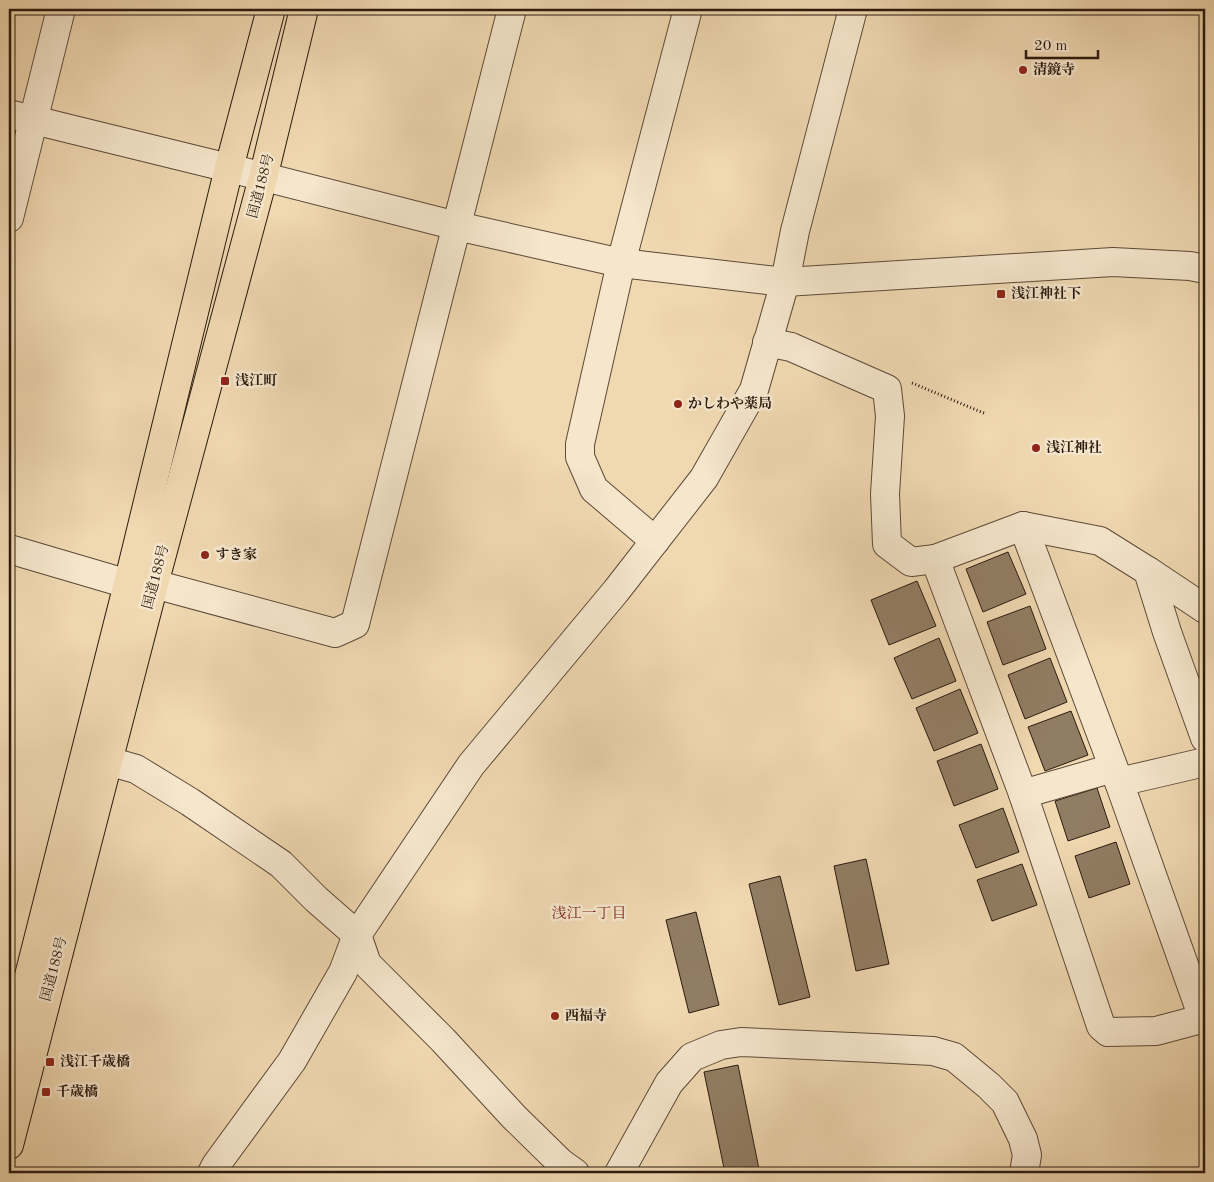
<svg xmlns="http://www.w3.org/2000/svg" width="1214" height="1182" font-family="'Old Standard TT','Noto Serif JP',serif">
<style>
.building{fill:#917d63;stroke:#2b1a0f}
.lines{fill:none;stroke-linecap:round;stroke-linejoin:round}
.minor-casing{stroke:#5c4a38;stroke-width:30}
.highway-casing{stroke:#2b1a0f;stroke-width:30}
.path{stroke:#2b1a0f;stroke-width:3;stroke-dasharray:1 2.5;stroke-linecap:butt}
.minor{stroke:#f5e6cc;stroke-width:28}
.highway{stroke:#f0d8b1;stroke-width:28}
.poi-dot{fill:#8f2418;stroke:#f5e6cc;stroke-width:2}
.labels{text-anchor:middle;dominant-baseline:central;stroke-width:5;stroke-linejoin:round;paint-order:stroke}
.poi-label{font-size:14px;font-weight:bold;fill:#2b1a0f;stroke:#f5e6cc;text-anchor:start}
.street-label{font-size:14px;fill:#2b1a0f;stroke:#f5e6cc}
.neighbourhood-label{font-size:15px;fill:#7a1f14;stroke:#f5e6cc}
</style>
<rect width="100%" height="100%" fill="#f0d8b1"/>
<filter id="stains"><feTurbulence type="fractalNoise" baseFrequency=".004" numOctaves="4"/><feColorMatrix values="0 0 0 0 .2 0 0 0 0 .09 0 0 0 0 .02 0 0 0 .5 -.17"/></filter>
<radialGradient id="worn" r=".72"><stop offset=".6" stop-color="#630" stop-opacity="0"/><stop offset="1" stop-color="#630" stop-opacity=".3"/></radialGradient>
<g class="building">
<path d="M 1008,552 L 1026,594 L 983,612 L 966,569 Z"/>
<path d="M 917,581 L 936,626 L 889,645 L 871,600 Z"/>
<path d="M 1030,606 L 1046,649 L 1003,665 L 987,622 Z"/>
<path d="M 939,638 L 956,681 L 912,699 L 894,658 Z"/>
<path d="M 1050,658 L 1067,702 L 1025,719 L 1008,675 Z"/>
<path d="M 960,689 L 978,733 L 934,751 L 916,708 Z"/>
<path d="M 1071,711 L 1088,755 L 1045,771 L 1028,727 Z"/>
<path d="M 981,744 L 998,789 L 954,806 L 937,761 Z"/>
<path d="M 1097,788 L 1110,827 L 1068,841 L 1055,801 Z"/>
<path d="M 1003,808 L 1019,852 L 976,868 L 959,825 Z"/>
<path d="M 1116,842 L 1130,884 L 1089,898 L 1075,856 Z"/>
<path d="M 866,859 L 889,964 L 856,971 L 834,866 Z"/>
<path d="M 1022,864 L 1037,905 L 992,921 L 977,880 Z"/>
<path d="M 780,876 L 810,997 L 779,1005 L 749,884 Z"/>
<path d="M 696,912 L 719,1005 L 689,1013 L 666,920 Z"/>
<path d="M 738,1065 L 759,1169 L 738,1173 L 725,1173 L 704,1072 Z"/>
</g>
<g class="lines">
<g class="minor-casing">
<g id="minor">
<path d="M 9,114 L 229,168 L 457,226 L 621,263 L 785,282 L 1113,262 L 1190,266 L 1205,269"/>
<path d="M 9,218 L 61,9"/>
<path d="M 767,342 L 791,347 L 887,389 L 890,416 L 885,494 L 887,544 L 911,562 L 935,559 L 1023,526 L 1100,541 L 1148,571 L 1167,632 L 1205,738"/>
<path d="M 1023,526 L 1119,782 L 1203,1018"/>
<path d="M 655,541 L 594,489 L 580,457 L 580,444 L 621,263 L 688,9"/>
<path d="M 9,549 L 128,584 L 154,584 L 335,633 L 355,624 L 512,9"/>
<path d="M 935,559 L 1023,794 L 1101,1026 L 1108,1032 L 1156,1031 L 1205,1018"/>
<path d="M 1148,571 L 1205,609"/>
<path d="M 85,756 L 108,761 L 136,769 L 190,802 L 281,864 L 316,899 L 357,935 L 367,964 L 443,1040 L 514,1117 L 561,1163 L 575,1173"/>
<path d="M 1119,782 L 1205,762"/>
<path d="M 1023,794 L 1113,768"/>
<path d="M 212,1173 L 216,1165 L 292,1061 L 343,972 L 357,935 L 471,765 L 616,591 L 704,478 L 754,390 L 785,282 L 795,231 L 853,9"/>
<path d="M 619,1173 L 669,1083 L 692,1057 L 721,1045 L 741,1042 L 874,1048 L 933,1051 L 954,1057 L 989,1086 L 1005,1102 L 1023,1139 L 1027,1155 L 1024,1173"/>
</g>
</g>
<g class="highway-casing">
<g id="highway">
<path d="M 9,1055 L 128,584 L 229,168 L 271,9"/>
<path d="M 9,1145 L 154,584 L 263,178 L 304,9"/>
</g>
</g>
<path class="path" d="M 912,383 L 986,414"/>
<use href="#minor" class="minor"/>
<use href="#highway" class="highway"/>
</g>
<g class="poi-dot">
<circle cx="1023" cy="70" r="5"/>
<rect x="996" y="289" width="10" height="10" rx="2.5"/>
<rect x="220" y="376" width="10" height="10" rx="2.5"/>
<circle cx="678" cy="404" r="5"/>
<circle cx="1036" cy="448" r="5"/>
<circle cx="205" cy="555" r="5"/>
<circle cx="555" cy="1016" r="5"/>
<rect x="45" y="1057" width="10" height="10" rx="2.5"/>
<rect x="41" y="1087" width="10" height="10" rx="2.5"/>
</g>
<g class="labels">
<g class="poi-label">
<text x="1033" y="70">清鏡寺</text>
<text x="1011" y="294">浅江神社下</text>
<text x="235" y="381">浅江町</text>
<text x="688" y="404">かしわや薬局</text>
<text x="1046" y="448">浅江神社</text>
<text x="215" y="555">すき家</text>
<text x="565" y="1016">西福寺</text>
<text x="60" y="1062">浅江千歳橋</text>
<text x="56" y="1092">千歳橋</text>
</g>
<g class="street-label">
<text transform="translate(261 186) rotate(-75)">国道188号</text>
<text transform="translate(156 577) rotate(-75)">国道188号</text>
<text transform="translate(54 969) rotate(-75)">国道188号</text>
</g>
<g class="neighbourhood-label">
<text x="589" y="914">浅江一丁目</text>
</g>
</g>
<rect width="1214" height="1182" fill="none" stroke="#f0d8b1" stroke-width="30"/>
<rect x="10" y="10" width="1194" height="1162" fill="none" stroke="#2b1a0f" stroke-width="2.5"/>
<rect x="15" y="15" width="1184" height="1152" fill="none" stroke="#2b1a0f"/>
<path d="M1026 50v8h72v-8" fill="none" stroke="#2b1a0f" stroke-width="2.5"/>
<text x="1034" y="50" font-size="15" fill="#2b1a0f" stroke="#f5e6cc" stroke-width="4" paint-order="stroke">20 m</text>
<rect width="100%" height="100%" filter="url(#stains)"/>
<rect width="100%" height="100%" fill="url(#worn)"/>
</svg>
